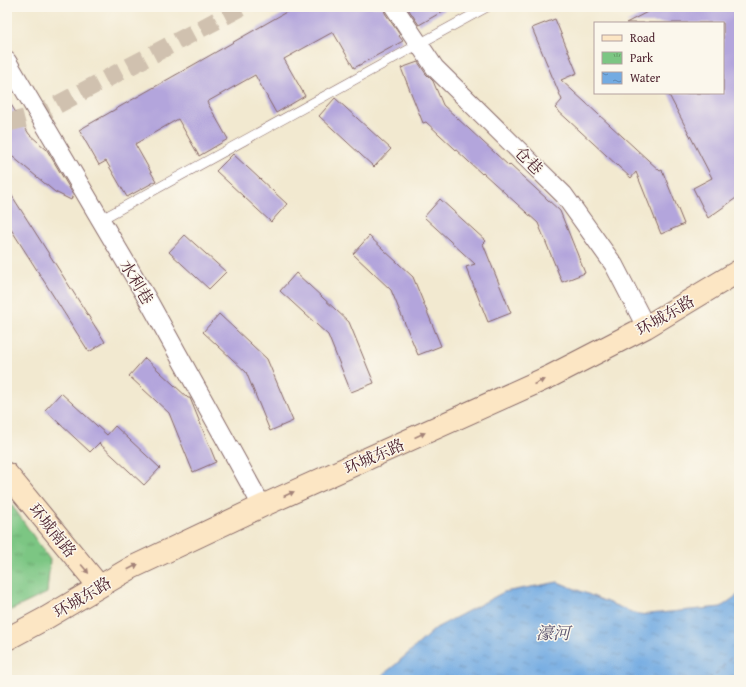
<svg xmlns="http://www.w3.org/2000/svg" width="746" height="687" font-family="'Gentium Book Plus','Noto Serif SC',serif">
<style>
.park{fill:url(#park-tufts);stroke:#637257}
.water{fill:url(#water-ripples);stroke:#5e6586}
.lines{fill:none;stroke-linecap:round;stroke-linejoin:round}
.ferry{stroke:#58506b;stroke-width:1;stroke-dasharray:5 4;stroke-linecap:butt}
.building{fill:#b3a5dc}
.street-tunnel{stroke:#d0c1af;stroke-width:18;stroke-dasharray:18 9;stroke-linecap:butt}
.lane-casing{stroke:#856665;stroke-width:10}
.street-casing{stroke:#856665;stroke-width:20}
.secondary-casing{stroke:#856665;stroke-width:24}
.lane{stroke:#fff;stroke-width:9}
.street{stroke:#fff;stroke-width:18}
.secondary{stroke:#fce6c4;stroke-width:22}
.oneway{fill:#a38278}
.labels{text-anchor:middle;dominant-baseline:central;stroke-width:3;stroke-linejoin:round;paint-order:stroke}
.street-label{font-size:16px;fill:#4a1f2b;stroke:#fbf7ec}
.water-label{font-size:17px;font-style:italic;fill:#58506b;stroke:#fbf7ec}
</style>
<defs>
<pattern id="park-tufts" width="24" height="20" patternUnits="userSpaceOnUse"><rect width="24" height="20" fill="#7cc683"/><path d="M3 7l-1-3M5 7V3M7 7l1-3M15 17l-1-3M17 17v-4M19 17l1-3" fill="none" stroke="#68a06b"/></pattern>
<pattern id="water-ripples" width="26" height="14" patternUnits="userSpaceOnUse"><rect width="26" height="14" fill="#73abe2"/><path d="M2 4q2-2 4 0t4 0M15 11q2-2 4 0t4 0" fill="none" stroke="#608bb7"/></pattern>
</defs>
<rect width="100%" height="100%" fill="#fbf7ec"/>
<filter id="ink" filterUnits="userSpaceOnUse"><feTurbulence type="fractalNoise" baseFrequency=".025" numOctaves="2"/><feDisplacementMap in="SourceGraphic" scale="8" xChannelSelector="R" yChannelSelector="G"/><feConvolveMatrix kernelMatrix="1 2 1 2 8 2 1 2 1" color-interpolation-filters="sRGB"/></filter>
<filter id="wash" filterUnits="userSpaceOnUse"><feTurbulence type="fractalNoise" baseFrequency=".012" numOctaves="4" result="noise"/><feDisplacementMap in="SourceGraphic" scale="16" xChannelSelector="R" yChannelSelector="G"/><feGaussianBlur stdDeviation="0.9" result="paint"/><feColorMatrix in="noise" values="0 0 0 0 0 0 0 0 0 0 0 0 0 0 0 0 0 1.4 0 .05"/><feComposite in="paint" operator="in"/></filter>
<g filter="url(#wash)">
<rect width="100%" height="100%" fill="#f2e9d0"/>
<path class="park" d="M 7,498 L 50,560 L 47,593 L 7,612 Z"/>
<path class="water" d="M 558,582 L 639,615 L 721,607 L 739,594 L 739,680 L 376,680 L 395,665 L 436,628 L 504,592 Z"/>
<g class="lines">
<path class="ferry" d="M 708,680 L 716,674 L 739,649"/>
</g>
<g id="blocks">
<g class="building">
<path d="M 295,7 L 384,7 L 385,13 L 400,35 L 399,36 L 403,41 L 354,68 L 333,32 L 284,59 L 305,96 L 276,113 L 255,75 L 207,102 L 228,139 L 199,156 L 178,119 L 135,144 L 156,181 L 127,197 L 106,161 L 99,165 L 79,130 Z"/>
<path d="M 407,7 L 450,7 L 419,25 Z"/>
<path d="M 657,7 L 739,7 L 739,196 L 708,218 L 693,188 L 712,178 L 668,93 L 723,93 L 723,23 L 626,23 Z"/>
<path d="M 555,19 L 577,73 L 561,80 L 660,171 L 662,170 L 684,224 L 661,234 L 636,172 L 631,178 L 555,108 L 562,100 L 532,28 Z"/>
<path d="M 418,62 L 426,74 L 433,81 L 443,105 L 509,166 L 510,165 L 560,211 L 585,273 L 562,282 L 538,223 L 483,173 L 482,174 L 426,122 L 423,123 L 401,68 Z"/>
<path d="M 7,98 L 29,134 L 47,150 L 73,194 L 71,200 L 55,192 L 7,152 Z"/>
<path d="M 335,98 L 391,149 L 374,167 L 319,116 Z"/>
<path d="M 233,154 L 287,204 L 271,222 L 216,171 Z"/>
<path d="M 7,188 L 105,342 L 89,352 L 7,223 Z"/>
<path d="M 440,199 L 486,241 L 483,244 L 511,313 L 488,322 L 466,267 L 475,264 L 424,217 Z"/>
<path d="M 185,235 L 226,272 L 209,289 L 169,252 Z"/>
<path d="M 369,236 L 413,277 L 441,346 L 418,355 L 391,290 L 353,254 Z"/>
<path d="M 296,273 L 349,322 L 374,383 L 351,392 L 328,335 L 280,291 Z"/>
<path d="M 219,314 L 267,359 L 293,421 L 270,431 L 246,372 L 203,332 Z"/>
<path d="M 145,358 L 188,398 L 190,398 L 216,462 L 193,472 L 169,413 L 129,376 Z"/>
<path d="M 61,393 L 107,435 L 115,426 L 160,468 L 144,485 L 99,443 L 90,452 L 45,410 Z"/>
</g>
</g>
</g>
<g filter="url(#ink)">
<use href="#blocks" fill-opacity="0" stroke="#856665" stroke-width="1"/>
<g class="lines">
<path class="street-tunnel" d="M 7,123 L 38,115 L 242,7"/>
<g class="lane-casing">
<path id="lane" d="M 100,220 L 419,44 L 487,7"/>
</g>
<g class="street-casing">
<g id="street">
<path d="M 394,7 L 435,68 L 564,195 L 614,265 L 646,327"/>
<path d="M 7,61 L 148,300 L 262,506"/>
</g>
</g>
<g class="secondary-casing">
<g id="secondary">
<path d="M 7,474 L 99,586"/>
<path d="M 7,639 L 46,618 L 131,568 L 262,506 L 551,376 L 646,327 L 739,271"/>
</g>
</g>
<use href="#lane" class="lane"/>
<use href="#street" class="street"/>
<use href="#secondary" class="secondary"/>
</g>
<defs><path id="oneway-solid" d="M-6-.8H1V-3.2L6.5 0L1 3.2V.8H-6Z"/></defs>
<g class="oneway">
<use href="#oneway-solid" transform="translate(539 382) rotate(-24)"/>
<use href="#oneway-solid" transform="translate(420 435) rotate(-24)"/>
<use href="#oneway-solid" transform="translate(289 494) rotate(-24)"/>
<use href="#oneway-solid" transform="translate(133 567) rotate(-27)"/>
<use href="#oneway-solid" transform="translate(85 569) rotate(50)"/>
</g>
</g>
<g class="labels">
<g class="street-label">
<text transform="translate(529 160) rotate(45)">仓巷</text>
<text transform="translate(137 282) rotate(59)">水利巷</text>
<text transform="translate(665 315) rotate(-30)">环城东路</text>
<text transform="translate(374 456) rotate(-24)">环城东路</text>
<text transform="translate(53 530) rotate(51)">环城南路</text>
<text transform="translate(82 597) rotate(-31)">环城东路</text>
</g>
<g class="water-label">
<text x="553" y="632">濠河</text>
</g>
</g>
<rect width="746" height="687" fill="none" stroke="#fbf7ec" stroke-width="24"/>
<rect x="594" y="22" width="130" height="72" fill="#fbf7ec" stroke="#b4a19f"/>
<rect x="602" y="35" width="20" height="6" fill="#fce6c4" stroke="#b4a19f"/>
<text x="630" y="42" font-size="12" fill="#4a1f2b">Road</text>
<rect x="602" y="52" width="20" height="12" fill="url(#park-tufts)" stroke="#b4a19f"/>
<text x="630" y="62" font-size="12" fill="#4a1f2b">Park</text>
<rect x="602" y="72" width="20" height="12" fill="url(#water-ripples)" stroke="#b4a19f"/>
<text x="630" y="82" font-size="12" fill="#4a1f2b">Water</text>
</svg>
